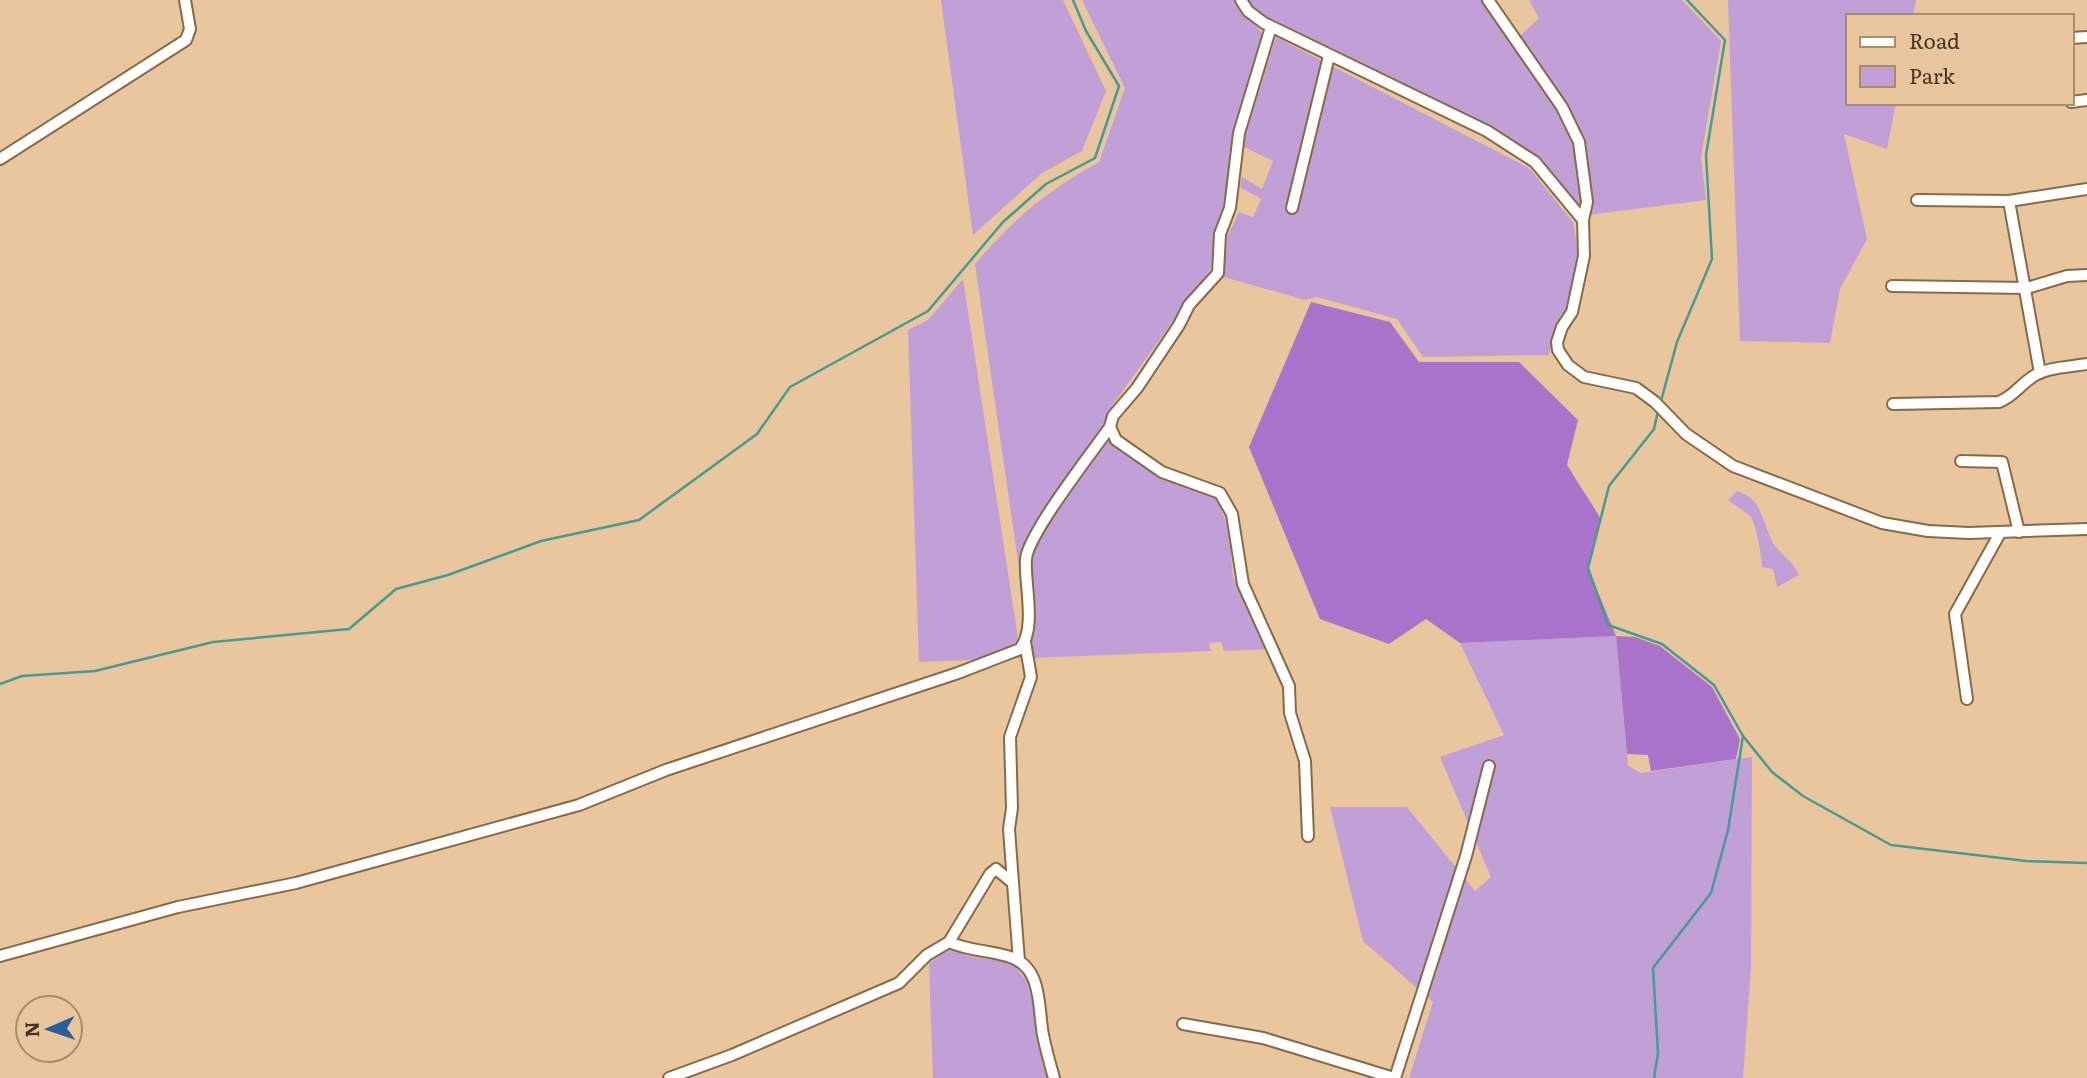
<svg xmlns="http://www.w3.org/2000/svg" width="2087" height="1078" font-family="Literata,serif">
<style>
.green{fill:#c19fd7}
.forest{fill:#aa74cc}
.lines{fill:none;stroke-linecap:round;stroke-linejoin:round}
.stream{stroke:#469c94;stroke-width:2.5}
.minor-casing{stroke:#886a44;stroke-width:14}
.minor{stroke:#fff;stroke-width:10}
</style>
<rect width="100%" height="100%" fill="#e9c69e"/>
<g class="green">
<path d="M 941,0 L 1063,0 L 1106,91 L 1082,151 L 1042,173 L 973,235 Z"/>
<path d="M 1082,0 L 1234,0 L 1262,33 L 1229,153 L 1228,204 L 1216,225 L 1211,268 L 1109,410 L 1102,434 L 1157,476 L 1218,499 L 1229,532 L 1233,577 L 1271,649 L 1224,651 L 1221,642 L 1209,643 L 1211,651 L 1032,658 L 975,264 C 1013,219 1047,191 1099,162 L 1125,88 Z"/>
<path d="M 1246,0 L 1482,0 C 1509,33 1563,107 1575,146 C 1581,167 1580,189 1581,211 L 1544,167 L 1264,19 Z"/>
<path d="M 1529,0 L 1682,0 L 1721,41 L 1701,157 L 1706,200 L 1588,215 L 1582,139 L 1519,37 L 1539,18 Z"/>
<path d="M 1728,0 L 1916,0 L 1913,16 L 1847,16 L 1847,103 L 1896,103 L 1887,149 L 1844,134 L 1867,239 L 1840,289 L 1830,343 L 1740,341 Z"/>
<path d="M 1276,37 L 1529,168 L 1573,222 L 1578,252 L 1566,309 L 1556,323 L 1549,355 L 1423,357 L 1397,319 L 1317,297 L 1305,300 L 1224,277 L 1227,237 L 1239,212 L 1253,217 L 1261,199 L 1240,187 L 1242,177 L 1262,189 L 1273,161 L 1242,146 Z"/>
<path d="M 963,279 L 1021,658 L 919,662 L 908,330 L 928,320 Z"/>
<path d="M 1737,491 C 1765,500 1761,524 1775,546 C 1783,557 1794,562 1799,575 L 1777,587 L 1773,569 L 1762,567 C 1762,557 1756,524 1751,517 C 1746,511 1735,506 1728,500 Z"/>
<path d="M 1616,636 L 1628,766 L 1641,773 L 1752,757 L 1751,968 L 1743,1078 L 1409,1078 L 1433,1002 L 1363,941 L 1330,807 L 1407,807 L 1475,891 L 1491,877 L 1440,757 L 1504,735 L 1460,643 Z"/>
<path d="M 950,947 L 967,956 L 1013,963 L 1033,990 L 1047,1078 L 933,1078 L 929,964 Z"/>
</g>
<path class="forest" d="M 1311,302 L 1390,322 L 1419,362 L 1519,362 L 1578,420 L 1567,465 L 1601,519 L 1588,568 L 1616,636 L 1635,637 L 1660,646 L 1712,687 L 1740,739 L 1736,759 L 1651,771 L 1648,755 L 1627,754 L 1616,636 L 1460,643 L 1426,619 L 1389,644 L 1320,619 L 1249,447 Z"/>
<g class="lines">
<g class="stream">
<path d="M 1661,401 L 1677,342 L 1712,259 L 1706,155 L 1725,40 L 1687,0"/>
<path d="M 1658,411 L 1654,429 L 1609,486 L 1588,568 L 1608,625 L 1662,644 L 1714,685 L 1743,736"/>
<path d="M 0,684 L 22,676 L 95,671 L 213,642 L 349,629 L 396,589 L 448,575 L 541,541 L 639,520 L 757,434 L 790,387 L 928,311 L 1003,222 L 1046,184 L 1095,158 L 1119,86 L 1086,31 L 1073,0"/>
<path d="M 1654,1078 L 1658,1053 L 1653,968 L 1711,893 L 1728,830 L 1743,736 L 1772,772 L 1803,796 L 1891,845 L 2026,861 L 2087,863"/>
</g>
<g class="minor-casing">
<g id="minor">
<path d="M 1241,0 L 1248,11 L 1264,23 L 1487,131 L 1535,162 L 1583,220"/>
<path d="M 1488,0 L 1562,107 L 1579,142 L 1587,202 L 1583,220 L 1584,256 L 1572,312 L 1562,327 L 1557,342 L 1558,350 L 1568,365 L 1584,377 L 1636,388 L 1655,402 L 1686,434 L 1733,466 L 1882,523 L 1928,531 L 1969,533 L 2087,529"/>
<path d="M 1271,27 L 1239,133 L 1230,208 L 1220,234 L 1218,273 L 1189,305 L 1179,325 L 1137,388 L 1113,416 L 1110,427 L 1116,440 L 1162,472 L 1220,493 L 1232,514 L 1243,584 L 1289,686 L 1290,713 L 1305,761 L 1308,836"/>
<path d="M 2071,38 L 2087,37"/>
<path d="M 2071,102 L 2087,100"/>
<path d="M 0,159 L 186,40 L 190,29 L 185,0"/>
<path d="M 1917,200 L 2009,201 L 2087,189"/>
<path d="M 2009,201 L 2040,373"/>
<path d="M 1292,208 L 1329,56"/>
<path d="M 1892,286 L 2027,288 L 2067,276 L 2087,275"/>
<path d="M 1893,404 L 1999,402 C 2014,396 2019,386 2031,378 C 2045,367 2070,367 2087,364"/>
<path d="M 1961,461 L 2002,462 L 2019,532"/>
<path d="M 1967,699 L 1955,614 L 2000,533"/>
<path d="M 1013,883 L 1019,961"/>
<path d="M 949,942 C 971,952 992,950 1013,958 C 1043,970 1038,1010 1043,1035 C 1046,1050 1050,1064 1054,1078"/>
<path d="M 0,956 L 178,907 L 296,883 L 579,805 L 666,770 L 958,673 L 1020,649 C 1037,628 1024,583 1026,559 C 1028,534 1093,451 1110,427"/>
<path d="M 1183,1024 L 1263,1038 L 1394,1078"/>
<path d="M 669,1078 L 732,1055 L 899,983 L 927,955 L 949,942 L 990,874 L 996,869 L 1013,883 L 1009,829 L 1012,808 L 1010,737 L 1031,677 L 1025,642"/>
<path d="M 1395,1078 L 1466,856 L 1489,766"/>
</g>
</g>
<use href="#minor" class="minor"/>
</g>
<rect x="1846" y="14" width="228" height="91" fill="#e9c69e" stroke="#a78c6e" stroke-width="2"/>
<rect x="1860" y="37" width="35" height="10" fill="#ffffff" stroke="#a78c6e" stroke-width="2"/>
<text x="1909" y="49" font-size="21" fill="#433625">Road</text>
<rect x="1860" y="66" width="35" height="21" fill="#c19fd7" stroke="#a78c6e" stroke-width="2"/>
<text x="1909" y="84" font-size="21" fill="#433625">Park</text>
<g transform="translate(49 1029) rotate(268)"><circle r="33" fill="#e9c69e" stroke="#a78c6e" stroke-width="2"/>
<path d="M0-5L12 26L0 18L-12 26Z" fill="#296098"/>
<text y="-10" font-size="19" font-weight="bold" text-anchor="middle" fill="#433625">N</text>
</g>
</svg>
